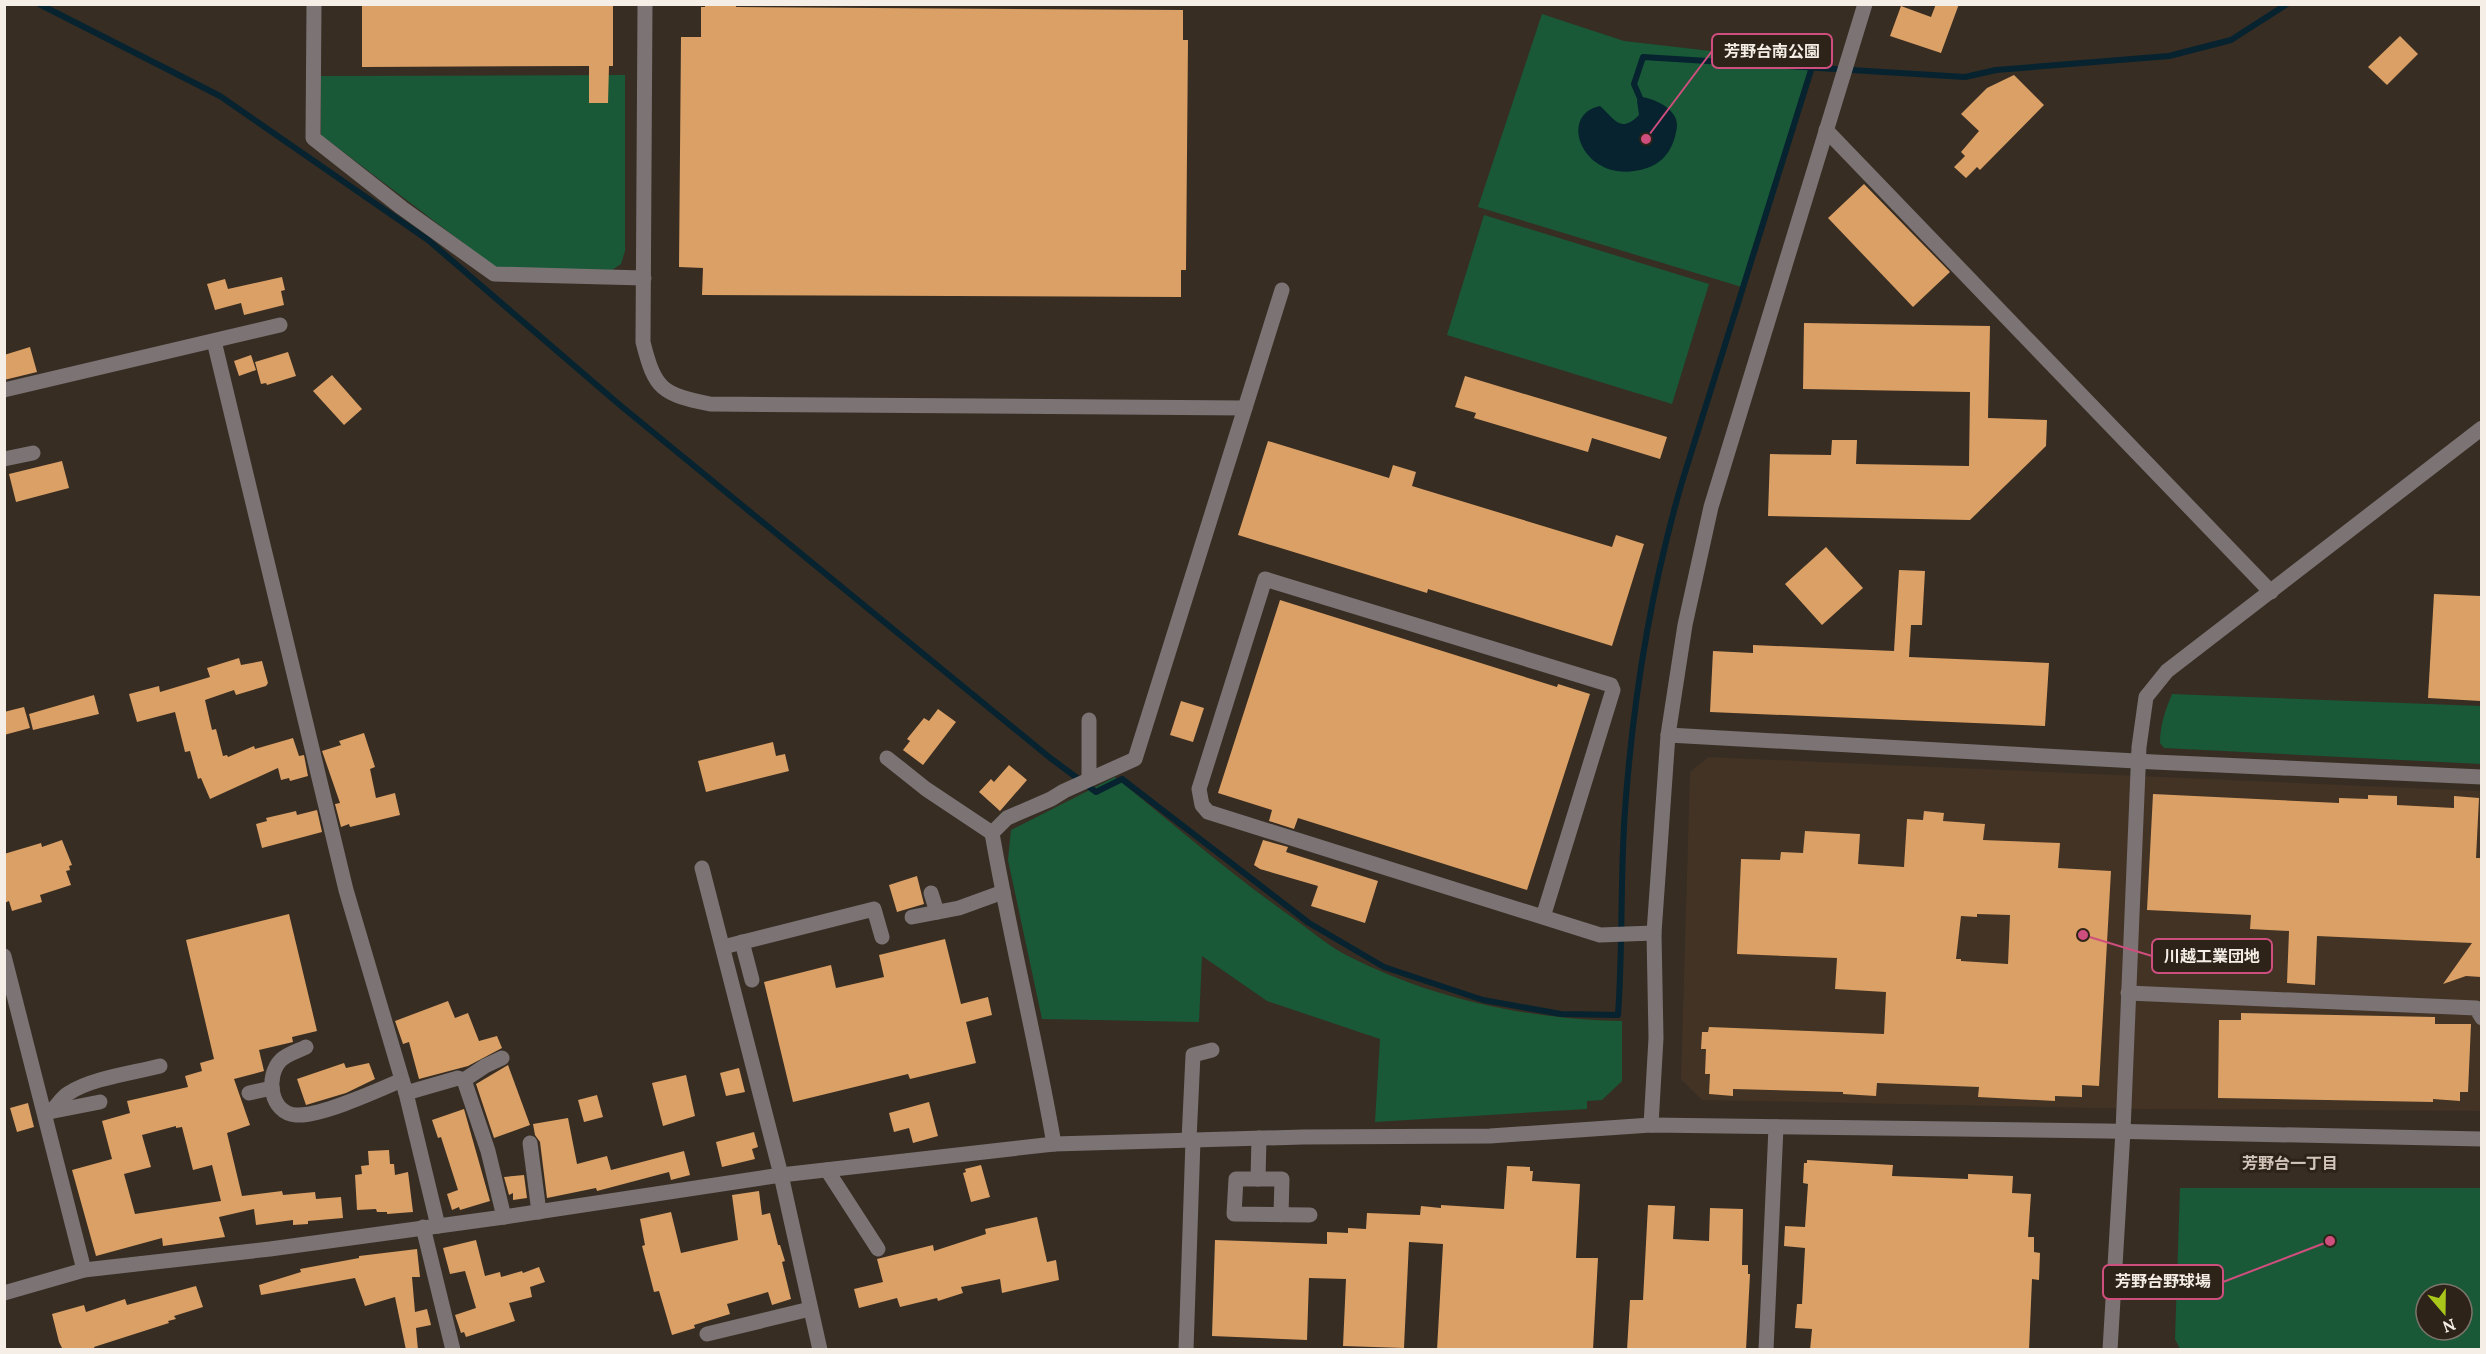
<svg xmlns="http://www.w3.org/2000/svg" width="2486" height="1354" font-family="Lora,'Noto Sans JP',serif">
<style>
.built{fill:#423324}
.green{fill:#195937;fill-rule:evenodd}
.water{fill:#06232f}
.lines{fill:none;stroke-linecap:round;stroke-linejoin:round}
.stream{stroke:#06232f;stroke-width:6}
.building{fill:#dba065;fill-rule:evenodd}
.minor{stroke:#7b7374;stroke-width:15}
.labels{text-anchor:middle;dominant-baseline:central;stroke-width:6;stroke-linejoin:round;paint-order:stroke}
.neighbourhood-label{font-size:16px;font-weight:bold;fill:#d2c5b9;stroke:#2d2319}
.leader{fill:none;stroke:#ce4e7e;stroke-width:2}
.callout-dot{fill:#ce4e7e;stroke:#2d2319;stroke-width:2}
.callout{fill:#2d2319;stroke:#ce4e7e;stroke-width:2}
.callout-label{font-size:16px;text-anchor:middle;font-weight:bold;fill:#f4eee7}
</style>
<rect width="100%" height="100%" fill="#372d23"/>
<path class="built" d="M 1708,757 L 2481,791 L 2481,1111 L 2140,1109 L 1702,1100 L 1681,1079 L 1690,772 Z"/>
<g class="green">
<path d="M 1542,14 L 1624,41 L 1816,63 L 1745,288 L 1478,207 Z"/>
<path d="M 625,75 L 625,251 L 621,264 L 612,270 L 496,268 L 321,135 L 321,76 Z"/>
<path d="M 1484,215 L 1709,284 L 1672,404 L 1447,335 Z"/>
<path d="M 2172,694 L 2481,706 L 2481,764 L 2164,748 L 2160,743 C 2160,725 2165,711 2172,694 Z"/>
<path d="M 1115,777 C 1174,825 1232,875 1293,918 C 1310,930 1327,945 1346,955 C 1432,999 1526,1019 1622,1021 L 1622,1081 L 1602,1100 L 1587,1101 L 1587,1109 L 1375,1122 L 1380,1039 L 1267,1001 L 1202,956 L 1199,1022 L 1042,1019 L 1008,860 L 1011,830 Z"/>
<path d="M 2180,1188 L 2481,1188 L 2481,1349 L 2180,1349 L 2175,1339 ZM 2426,1294 L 2462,1294 L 2462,1330 L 2426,1330 Z"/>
</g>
<path class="water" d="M 1640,97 C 1654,98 1678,109 1677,126 C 1675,145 1666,162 1647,168 C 1585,189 1555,115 1600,106 C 1615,119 1620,134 1639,115 L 1637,101 Z"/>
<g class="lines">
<g class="stream">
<path d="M 39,4 L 220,96 L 428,240 L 621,406 L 1049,757 L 1096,792 L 1122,779 L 1309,923 L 1384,967 L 1483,1000 L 1561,1014 L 1618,1015 C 1623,947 1620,878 1625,810 C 1633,699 1651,588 1682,482 L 1812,67"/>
<path d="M 1643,105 L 1634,84 L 1643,57 L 1965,77 L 1996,70 L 2169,56 L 2231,40 L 2287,4"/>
</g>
</g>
<g class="building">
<path d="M 362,4 L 613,4 L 613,66 L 609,66 L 608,103 L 589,103 L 589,66 L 362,67 Z"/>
<path d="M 705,4 L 736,4 L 736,7 L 1183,10 L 1183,40 L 1188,40 L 1186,270 L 1181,270 L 1181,297 L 702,295 L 703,268 L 679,267 L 681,37 L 701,37 L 701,7 L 705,7 Z"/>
<path d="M 1936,4 L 1959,4 L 1941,53 L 1890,36 L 1901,6 L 1931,17 Z"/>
<path d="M 2400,36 L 2418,54 L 2387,85 L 2368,67 Z"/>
<path d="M 2014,75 L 2044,105 L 1980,170 L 1977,167 L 1966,178 L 1954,167 L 1965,156 L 1961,152 L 1979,131 L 1961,114 L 1987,88 Z"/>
<path d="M 1864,184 L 1950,272 L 1913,307 L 1828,218 Z"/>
<path d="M 282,277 L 285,290 L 281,291 L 284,305 L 244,315 L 241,303 L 215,310 L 207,284 L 225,279 L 228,289 Z"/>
<path d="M 1804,323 L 1990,326 L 1988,418 L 2047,420 L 2046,446 L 1970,520 L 1768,516 L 1770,454 L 1831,455 L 1832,440 L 1857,440 L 1856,464 L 1969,466 L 1970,392 L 1803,389 Z"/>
<path d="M 30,347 L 37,372 L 4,380 L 4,355 Z"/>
<path d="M 288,352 L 296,376 L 267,385 L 266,383 L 261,384 L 255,362 Z"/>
<path d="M 251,355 L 256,370 L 239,376 L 234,361 Z"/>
<path d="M 332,375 L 362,409 L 344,425 L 313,391 Z"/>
<path d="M 1465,376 L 1667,437 L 1660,459 L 1592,438 L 1588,452 L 1474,418 L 1476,413 L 1455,407 Z"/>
<path d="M 1268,441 L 1389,478 L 1393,465 L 1416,472 L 1412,486 L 1612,547 L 1616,535 L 1644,544 L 1612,646 L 1428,589 L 1427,593 L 1238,535 Z"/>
<path d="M 62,461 L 69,488 L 16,502 L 9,474 Z"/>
<path d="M 1826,547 L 1863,588 L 1822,625 L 1785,584 Z"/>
<path d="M 1899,570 L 1925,571 L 1922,625 L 1911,625 L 1909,657 L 2049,663 L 2045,726 L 1710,712 L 1713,651 L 1753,653 L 1753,645 L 1894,651 Z"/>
<path d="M 2434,594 L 2481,596 L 2481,701 L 2428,698 Z"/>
<path d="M 1280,600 L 1557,687 L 1558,684 L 1590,694 L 1527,890 L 1298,818 L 1294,829 L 1269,821 L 1272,810 L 1218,793 Z"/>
<path d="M 239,658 L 241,665 L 262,661 L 268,683 L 266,686 L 236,695 L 234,690 L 205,700 L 212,730 L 216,729 L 223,756 L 227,755 L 228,757 L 254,746 L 255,749 L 293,738 L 299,756 L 304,755 L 308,776 L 290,781 L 289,778 L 281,780 L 278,768 L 210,799 L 201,778 L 198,779 L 190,751 L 185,752 L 175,712 L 137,722 L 129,694 L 159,686 L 160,692 L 210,677 L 207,668 Z"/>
<path d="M 94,695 L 99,714 L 33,730 L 29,714 Z"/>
<path d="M 1181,701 L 1204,708 L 1193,742 L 1170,735 Z"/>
<path d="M 24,707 L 30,728 L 4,735 L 4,712 Z"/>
<path d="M 938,709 L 956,722 L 923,765 L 903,750 L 910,741 L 907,739 L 924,718 L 929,721 Z"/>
<path d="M 364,733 L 375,767 L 370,769 L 376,798 L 395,793 L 400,815 L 350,827 L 349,824 L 341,827 L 335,804 L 340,803 L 322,751 L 341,745 L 339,741 Z"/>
<path d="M 773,742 L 776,756 L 785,754 L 789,771 L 706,792 L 698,761 Z"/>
<path d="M 1009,765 L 1027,780 L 1000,811 L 979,792 L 991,779 L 994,782 Z"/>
<path d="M 2153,794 L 2339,803 L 2339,798 L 2368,799 L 2368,795 L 2397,796 L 2397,805 L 2454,808 L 2454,796 L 2479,798 L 2476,858 L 2481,858 L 2481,977 L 2466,976 L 2443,984 L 2472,943 L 2317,936 L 2315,985 L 2287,983 L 2289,931 L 2250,929 L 2251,915 L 2147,910 Z"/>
<path d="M 317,810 L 322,832 L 262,848 L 256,824 L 267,821 L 266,818 L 296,811 L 297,815 Z"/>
<path d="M 1924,811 L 1944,813 L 1943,821 L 1985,824 L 1983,840 L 2060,843 L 2058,868 L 2111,871 L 2099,1086 L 2082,1085 L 2082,1097 L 2055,1096 L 2055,1101 L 1978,1097 L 1979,1087 L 1877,1083 L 1876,1096 L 1843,1094 L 1843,1092 L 1733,1089 L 1733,1096 L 1709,1094 L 1710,1074 L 1705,1074 L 1706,1049 L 1701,1049 L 1702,1032 L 1708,1032 L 1709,1027 L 1884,1034 L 1886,992 L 1835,989 L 1837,958 L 1737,954 L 1741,859 L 1780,860 L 1781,852 L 1803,853 L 1805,831 L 1860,834 L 1858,864 L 1904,867 L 1907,819 L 1923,820 ZM 1977,914 L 2010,915 L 2008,964 L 1961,961 L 1961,959 L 1956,959 L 1961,916 L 1977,917 Z"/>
<path d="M 62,840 L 72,865 L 69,866 L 70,870 L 66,871 L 71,885 L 40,895 L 42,902 L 12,911 L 9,901 L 4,903 L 4,854 L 41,843 L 42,847 Z"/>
<path d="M 1263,840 L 1288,847 L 1286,852 L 1378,881 L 1365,923 L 1311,906 L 1318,886 L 1260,869 L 1254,865 Z"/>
<path d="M 917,876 L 924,904 L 897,912 L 889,885 Z"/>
<path d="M 289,914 L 317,1031 L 292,1037 L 293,1042 L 259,1050 L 264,1071 L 234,1079 L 250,1125 L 227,1133 L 242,1196 L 282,1191 L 283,1195 L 315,1192 L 316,1199 L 341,1197 L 343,1218 L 308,1221 L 308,1224 L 293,1225 L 293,1220 L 256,1225 L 254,1209 L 219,1217 L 225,1237 L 163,1246 L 162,1238 L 96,1256 L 72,1170 L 112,1159 L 102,1121 L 130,1113 L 127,1101 L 188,1087 L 185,1076 L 202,1071 L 200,1063 L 214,1059 L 186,940 ZM 176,1126 L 176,1128 L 182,1127 L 193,1170 L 212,1165 L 221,1201 L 135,1214 L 124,1174 L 151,1167 L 142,1135 Z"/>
<path d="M 945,939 L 961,1004 L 988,997 L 992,1015 L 966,1022 L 976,1063 L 910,1079 L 908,1074 L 793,1102 L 764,982 L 831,965 L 836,988 L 884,977 L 879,955 Z"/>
<path d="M 448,1001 L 455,1018 L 468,1013 L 479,1041 L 497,1036 L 502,1048 L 468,1066 L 419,1079 L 409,1042 L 403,1044 L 395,1021 Z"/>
<path d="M 2241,1013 L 2435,1017 L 2435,1024 L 2471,1024 L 2468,1092 L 2460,1092 L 2460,1101 L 2433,1099 L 2433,1102 L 2218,1098 L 2219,1020 L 2241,1020 Z"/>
<path d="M 344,1063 L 346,1068 L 369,1063 L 375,1079 L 346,1093 L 306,1105 L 297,1079 Z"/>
<path d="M 508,1065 L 530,1125 L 494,1138 L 476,1084 Z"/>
<path d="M 739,1068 L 745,1092 L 726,1096 L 720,1073 Z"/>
<path d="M 686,1075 L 695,1116 L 663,1126 L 652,1083 Z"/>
<path d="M 597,1095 L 603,1117 L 584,1122 L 578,1100 Z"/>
<path d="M 929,1102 L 938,1136 L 913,1143 L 909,1128 L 894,1132 L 889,1113 Z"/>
<path d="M 28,1103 L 34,1127 L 17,1132 L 10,1108 Z"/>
<path d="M 464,1109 L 490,1201 L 460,1210 L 459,1207 L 452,1210 L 447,1194 L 458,1190 L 441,1137 L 438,1138 L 432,1120 Z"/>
<path d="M 568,1118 L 577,1164 L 607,1156 L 611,1170 L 684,1151 L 690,1175 L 671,1180 L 669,1172 L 597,1191 L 596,1188 L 547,1198 L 540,1142 L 535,1135 L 533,1124 Z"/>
<path d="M 754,1132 L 758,1147 L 752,1149 L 755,1159 L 722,1167 L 716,1142 Z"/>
<path d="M 389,1150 L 390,1164 L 394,1164 L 395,1175 L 408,1172 L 413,1212 L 387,1214 L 387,1212 L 377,1212 L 376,1209 L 357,1210 L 355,1175 L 362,1174 L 361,1166 L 369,1165 L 368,1151 Z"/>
<path d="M 1807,1160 L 1893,1165 L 1892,1176 L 1968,1179 L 1968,1174 L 2013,1176 L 2012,1193 L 2031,1194 L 2028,1237 L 2034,1237 L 2034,1252 L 2040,1253 L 2039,1280 L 2032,1279 L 2029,1350 L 1897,1348 L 1897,1350 L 1810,1350 L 1812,1329 L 1795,1328 L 1797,1304 L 1802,1304 L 1805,1248 L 1784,1246 L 1785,1226 L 1805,1227 L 1808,1184 L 1803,1183 L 1804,1163 L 1807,1163 Z"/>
<path d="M 981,1165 L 990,1197 L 971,1202 L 963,1173 L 966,1172 L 965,1169 Z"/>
<path d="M 1507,1166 L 1530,1167 L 1530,1171 L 1533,1171 L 1532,1181 L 1580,1184 L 1576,1258 L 1598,1258 L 1593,1350 L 1437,1350 L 1443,1244 L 1409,1242 L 1404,1348 L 1343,1346 L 1346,1279 L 1309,1278 L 1307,1340 L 1212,1336 L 1215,1240 L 1327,1244 L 1327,1232 L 1348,1233 L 1348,1228 L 1366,1229 L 1367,1213 L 1420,1215 L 1421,1206 L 1441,1208 L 1441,1205 L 1504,1209 Z"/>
<path d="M 524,1175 L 527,1198 L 513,1200 L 513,1193 L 509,1195 L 504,1177 Z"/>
<path d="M 759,1191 L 762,1215 L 770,1213 L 778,1245 L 780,1245 L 785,1261 L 782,1262 L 791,1299 L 772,1305 L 768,1292 L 727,1304 L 730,1314 L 694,1325 L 695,1328 L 672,1335 L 659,1291 L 654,1292 L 642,1246 L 645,1245 L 640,1219 L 671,1212 L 681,1253 L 738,1240 L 732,1195 Z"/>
<path d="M 1648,1205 L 1675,1206 L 1673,1239 L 1709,1241 L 1710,1208 L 1743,1209 L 1742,1265 L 1748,1265 L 1748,1274 L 1750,1274 L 1746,1350 L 1627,1350 L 1630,1300 L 1643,1300 Z"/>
<path d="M 1037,1217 L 1047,1262 L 1056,1260 L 1059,1280 L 1002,1293 L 1000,1279 L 961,1287 L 963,1293 L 938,1301 L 937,1298 L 900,1307 L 897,1298 L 859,1308 L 854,1289 L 883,1282 L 877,1259 L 933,1245 L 934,1251 L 986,1234 L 985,1229 Z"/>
<path d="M 476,1240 L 485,1276 L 500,1272 L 501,1277 L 522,1271 L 523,1273 L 539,1267 L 545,1282 L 530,1287 L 532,1297 L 509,1303 L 515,1321 L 466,1337 L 464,1332 L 461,1333 L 455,1315 L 476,1308 L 465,1271 L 450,1274 L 443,1248 Z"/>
<path d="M 417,1249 L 420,1277 L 412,1277 L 415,1312 L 427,1309 L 431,1325 L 416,1328 L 418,1350 L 406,1350 L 395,1297 L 365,1306 L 355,1278 L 261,1295 L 259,1285 L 301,1272 L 300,1269 L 359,1258 L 359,1256 Z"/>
<path d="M 196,1286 L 203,1307 L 174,1316 L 176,1319 L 168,1321 L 169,1323 L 94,1347 L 95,1350 L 63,1350 L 59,1342 L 52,1314 L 84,1305 L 86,1312 L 125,1299 L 127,1305 Z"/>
</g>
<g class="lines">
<g class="minor">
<path d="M 314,4 L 313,138 L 402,208 L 494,274 L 644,278"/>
<path d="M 645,4 L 643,342 C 655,390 662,394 710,404 L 1245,408"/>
<path d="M 1826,130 L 2271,592"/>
<path d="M 214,341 L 346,890 L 406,1093 L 438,1226"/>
<path d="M 4,390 L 280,325"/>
<path d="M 4,459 L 33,453"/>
<path d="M 1089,720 L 1089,779"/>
<path d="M 1668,735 L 2154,762 L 2482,777"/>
<path d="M 887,758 L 926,789 L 992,833"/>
<path d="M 702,868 L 781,1175 L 820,1350"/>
<path d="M 931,893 L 937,912"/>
<path d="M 912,917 L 959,908 L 1003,892"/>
<path d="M 1543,917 L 1613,690 L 1611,685 L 1265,579 L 1199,789 L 1202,805 L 1208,812 L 1600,935 L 1654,933"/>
<path d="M 742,942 L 752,980"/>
<path d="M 723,947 L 874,909 L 882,937"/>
<path d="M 4,956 L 84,1270"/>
<path d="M 2128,993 L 2476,1008 L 2482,1018"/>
<path d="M 306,1047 C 298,1051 287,1054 281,1060 C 265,1076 270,1113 296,1115 C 320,1117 379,1090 402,1080"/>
<path d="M 464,1080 L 485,1066 L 502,1058"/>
<path d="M 249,1093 L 272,1088"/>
<path d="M 406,1093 L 458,1078 L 464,1080 L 488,1151 L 504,1217"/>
<path d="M 54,1111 L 100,1102"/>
<path d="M 45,1115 C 56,1110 59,1099 69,1093 C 92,1078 133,1073 160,1066"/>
<path d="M 1651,1125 L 1656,1038 L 1654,933 L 1668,735 L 1685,625 L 1711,507 L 1865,4"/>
<path d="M 1189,1140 L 1193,1055 L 1212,1050"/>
<path d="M 530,1143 L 539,1212"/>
<path d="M 1054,1144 C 1036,1040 1010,937 992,833 L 1007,818 L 1051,799 L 1064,791 L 1135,759 L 1282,290"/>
<path d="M 827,1170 L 878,1249"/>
<path d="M 1258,1179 L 1259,1138"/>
<path d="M 1281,1215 L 1282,1179 L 1236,1179 L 1234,1214 L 1310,1215"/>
<path d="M 423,1227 L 453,1350"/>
<path d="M 4,1293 L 84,1270 L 270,1249 L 504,1217 L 781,1175 L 1054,1144 L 1303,1137 L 1490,1136 L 1651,1125 L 2105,1131 L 2482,1139"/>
<path d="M 707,1334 L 810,1309"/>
<path d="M 1186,1350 L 1193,1140"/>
<path d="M 1766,1350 L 1776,1127"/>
<path d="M 2110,1350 L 2123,1131 L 2139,747 L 2146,697 L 2167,671 L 2482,428"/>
</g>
</g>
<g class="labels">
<g class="neighbourhood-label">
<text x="2290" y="1163">芳野台一丁目</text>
</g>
</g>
<path class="leader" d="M1646 139L1712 51M2083 935L2152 956M2330 1241L2223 1282"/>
<g class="callout-dot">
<circle cx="1646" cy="139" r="6"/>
<circle cx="2083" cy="935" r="6"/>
<circle cx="2330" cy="1241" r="6"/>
</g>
<g class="callout">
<rect x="1712" y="34" width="120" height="34" rx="6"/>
<rect x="2152" y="939" width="120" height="34" rx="6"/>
<rect x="2103" y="1265" width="120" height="34" rx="6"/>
</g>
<g class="callout-label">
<text x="1772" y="57">芳野台南公園</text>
<text x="2212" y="962">川越工業団地</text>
<text x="2163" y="1287">芳野台野球場</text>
</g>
<rect width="2486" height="1354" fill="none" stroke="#f4eee7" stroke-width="12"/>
<g transform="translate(2444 1312) rotate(160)"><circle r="28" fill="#2d2319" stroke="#7d746b" stroke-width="1.5"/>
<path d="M0-4.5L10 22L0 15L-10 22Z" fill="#a9c71b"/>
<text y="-9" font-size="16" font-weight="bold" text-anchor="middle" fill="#f4eee7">N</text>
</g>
</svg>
